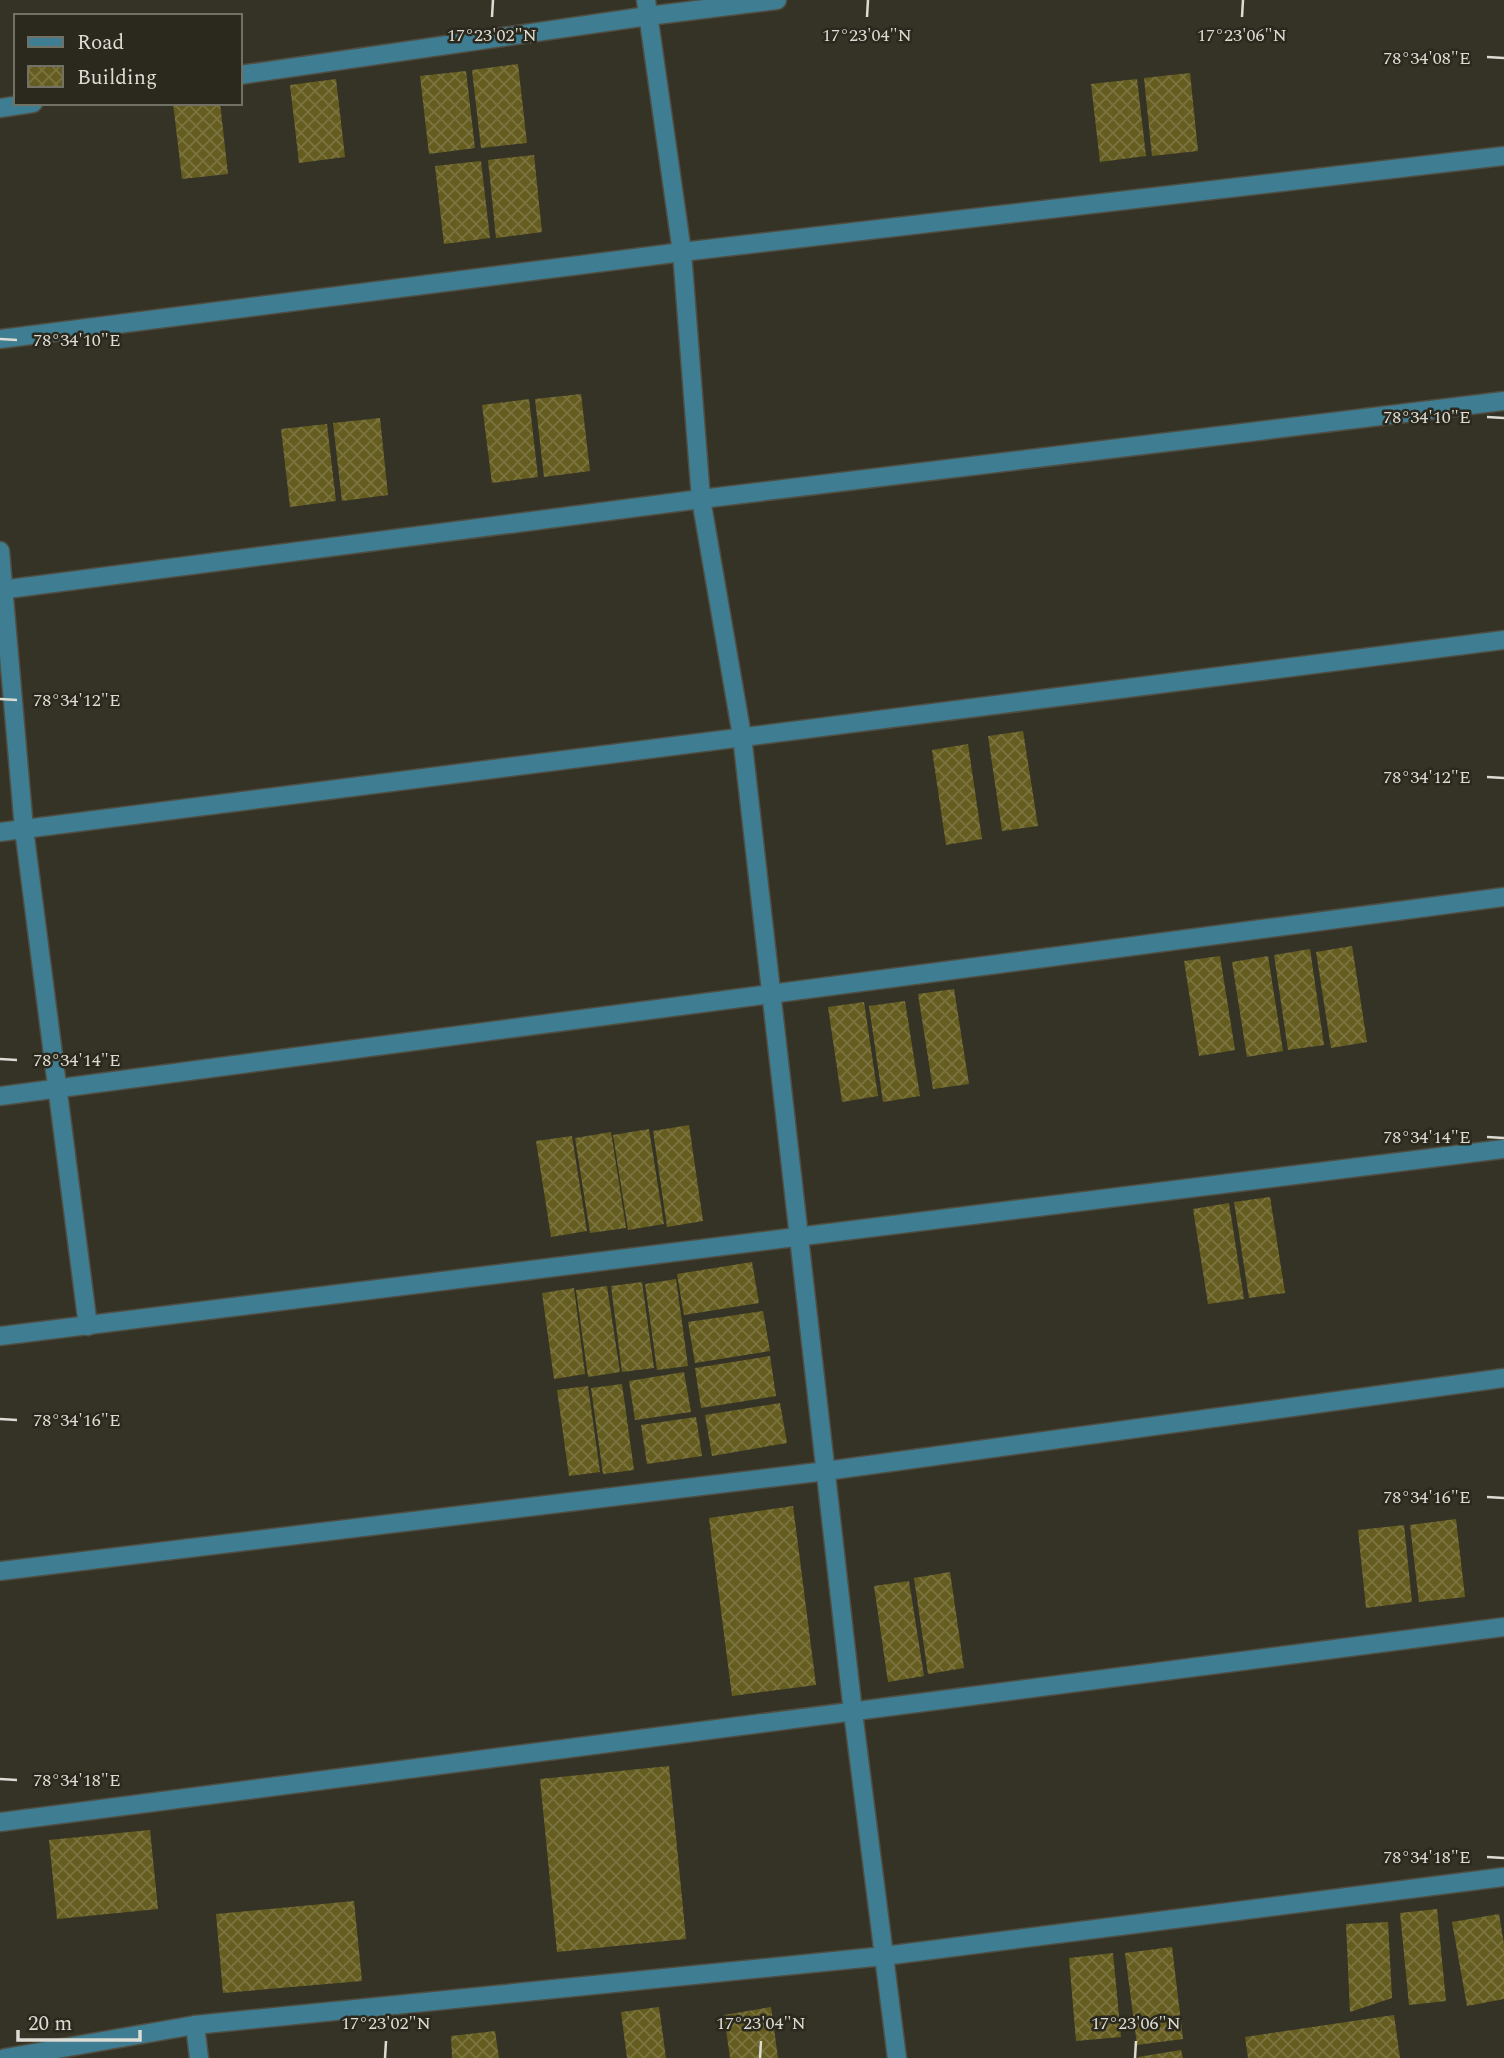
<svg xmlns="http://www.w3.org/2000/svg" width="1504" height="2058" font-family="Spectral,serif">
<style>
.building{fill:url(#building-cross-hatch)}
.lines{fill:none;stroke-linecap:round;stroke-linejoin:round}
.minor-casing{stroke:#504e42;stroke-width:21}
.minor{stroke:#3e7d92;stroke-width:18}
.ticks{fill:none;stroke:#dddcd4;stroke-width:2.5}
.ticks-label{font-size:18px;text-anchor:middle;fill:#dddcd4;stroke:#2b291d;stroke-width:5;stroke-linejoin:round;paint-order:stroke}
</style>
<defs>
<pattern id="building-cross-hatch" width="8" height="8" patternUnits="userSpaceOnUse" patternTransform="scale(1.75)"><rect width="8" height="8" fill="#655d20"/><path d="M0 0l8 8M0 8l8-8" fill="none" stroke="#7b7440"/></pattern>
</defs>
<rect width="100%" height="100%" fill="#353326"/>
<g class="building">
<path d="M 518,64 L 527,143 L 481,148 L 472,70 Z"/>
<path d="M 466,71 L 475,148 L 429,154 L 420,76 Z"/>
<path d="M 1190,73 L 1198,151 L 1152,156 L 1144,78 Z"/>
<path d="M 336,79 L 345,157 L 299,163 L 290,85 Z"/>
<path d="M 1137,79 L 1146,156 L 1100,162 L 1091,84 Z"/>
<path d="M 173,103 L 220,103 L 228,174 L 182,179 Z"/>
<path d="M 534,155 L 542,232 L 496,238 L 488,160 Z"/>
<path d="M 481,161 L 490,238 L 444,244 L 435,166 Z"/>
<path d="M 581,394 L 590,471 L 544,477 L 535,399 Z"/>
<path d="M 529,399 L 538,477 L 492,483 L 482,405 Z"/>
<path d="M 380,418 L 388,495 L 342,501 L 333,423 Z"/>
<path d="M 327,424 L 336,501 L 290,507 L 281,429 Z"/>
<path d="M 1023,731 L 1038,826 L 1002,831 L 988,736 Z"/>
<path d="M 968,744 L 982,839 L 946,845 L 932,750 Z"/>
<path d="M 1352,946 L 1367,1042 L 1331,1048 L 1316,952 Z"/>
<path d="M 1310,949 L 1324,1045 L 1288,1050 L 1274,955 Z"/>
<path d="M 1220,956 L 1235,1050 L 1199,1056 L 1184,961 Z"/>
<path d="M 1268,956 L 1283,1051 L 1247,1057 L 1232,962 Z"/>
<path d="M 954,989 L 969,1084 L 933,1089 L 918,994 Z"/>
<path d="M 905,1001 L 920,1096 L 883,1102 L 869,1006 Z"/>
<path d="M 864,1002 L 878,1096 L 842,1102 L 828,1007 Z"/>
<path d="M 689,1125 L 703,1221 L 667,1227 L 653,1131 Z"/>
<path d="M 649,1129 L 664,1224 L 628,1230 L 613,1135 Z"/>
<path d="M 611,1132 L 626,1228 L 590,1233 L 575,1138 Z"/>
<path d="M 572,1136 L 587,1231 L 551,1237 L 536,1141 Z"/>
<path d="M 1270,1197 L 1285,1293 L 1249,1298 L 1234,1202 Z"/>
<path d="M 1229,1203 L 1244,1299 L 1208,1304 L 1193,1209 Z"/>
<path d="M 752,1262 L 759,1303 L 684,1315 L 677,1274 Z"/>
<path d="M 676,1279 L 688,1366 L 657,1370 L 645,1284 Z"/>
<path d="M 642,1282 L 654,1368 L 622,1372 L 611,1286 Z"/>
<path d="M 607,1286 L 620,1372 L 588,1377 L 576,1290 Z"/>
<path d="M 574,1288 L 585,1374 L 554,1379 L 542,1293 Z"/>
<path d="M 763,1311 L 770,1351 L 695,1363 L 688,1322 Z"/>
<path d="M 770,1356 L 776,1396 L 701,1408 L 695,1368 Z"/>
<path d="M 684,1372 L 691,1412 L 635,1420 L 629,1381 Z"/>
<path d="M 622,1384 L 634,1470 L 603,1474 L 591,1388 Z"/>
<path d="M 588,1386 L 600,1472 L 569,1476 L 557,1390 Z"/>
<path d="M 780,1403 L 787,1443 L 712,1456 L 705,1415 Z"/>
<path d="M 696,1417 L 702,1456 L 647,1464 L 641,1425 Z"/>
<path d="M 793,1506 L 816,1685 L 732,1696 L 709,1518 Z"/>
<path d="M 1456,1519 L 1465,1597 L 1419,1602 L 1410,1525 Z"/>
<path d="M 1404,1525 L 1412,1602 L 1366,1608 L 1358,1530 Z"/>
<path d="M 950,1572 L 964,1668 L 928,1674 L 914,1578 Z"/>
<path d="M 909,1581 L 924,1676 L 888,1682 L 874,1586 Z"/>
<path d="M 669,1766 L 686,1939 L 557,1952 L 540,1779 Z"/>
<path d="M 150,1830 L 158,1909 L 57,1919 L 49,1840 Z"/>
<path d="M 354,1901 L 362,1981 L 223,1993 L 216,1914 Z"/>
<path d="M 1437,1909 L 1446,2001 L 1409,2005 L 1400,1913 Z"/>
<path d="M 1499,1914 L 1504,1944 L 1504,1999 L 1467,2006 L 1452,1922 Z"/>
<path d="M 1388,1922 L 1392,1998 L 1350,2012 L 1346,1924 Z"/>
<path d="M 1172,1947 L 1183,2039 L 1137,2045 L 1125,1953 Z"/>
<path d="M 1113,1953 L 1121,2037 L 1076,2041 L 1069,1958 Z"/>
<path d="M 659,2007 L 666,2058 L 627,2058 L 621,2012 Z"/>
<path d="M 771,2007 L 778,2058 L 730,2058 L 724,2015 Z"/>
<path d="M 1394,2015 L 1400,2058 L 1248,2058 L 1245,2037 Z"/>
<path d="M 495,2031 L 499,2058 L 452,2058 L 451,2036 Z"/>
<path d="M 1181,2050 L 1183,2058 L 1138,2058 L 1138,2057 Z"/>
</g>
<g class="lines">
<g class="minor-casing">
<g id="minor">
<path d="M 646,0 L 682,252 L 701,499 L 742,736 L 853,1712 L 897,2058"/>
<path d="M 240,75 L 648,16 L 777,0"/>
<path d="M 0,108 L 33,103"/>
<path d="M 0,339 L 682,252 L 1504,156"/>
<path d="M 0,551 L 24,829 L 88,1326"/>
<path d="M 0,590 L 701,499 L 1504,401"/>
<path d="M 0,832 L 1504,640"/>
<path d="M 0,1096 L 1504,897"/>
<path d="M 0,1336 L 1504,1149"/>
<path d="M 0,1571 L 826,1471 L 1504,1378"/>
<path d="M 0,1822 L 1504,1627"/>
<path d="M 195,2025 L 199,2058"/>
<path d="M 5,2058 L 195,2025 L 884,1956 L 1504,1877"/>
</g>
</g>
<use href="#minor" class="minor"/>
</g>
<path class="ticks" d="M 492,17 L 493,0M 867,17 L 868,0M 1242,17 L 1243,0M 1487,57 L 1504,58M 0,339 L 17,340M 1487,417 L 1504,418M 0,699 L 17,700M 1487,777 L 1504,778M 0,1059 L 17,1060M 1487,1137 L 1504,1138M 0,1419 L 17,1420M 1487,1497 L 1504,1498M 0,1779 L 17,1780M 1487,1857 L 1504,1858M 385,2058 L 386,2041M 760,2058 L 761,2041M 1135,2058 L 1136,2041"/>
<g class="ticks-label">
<text x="492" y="41">17°23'02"N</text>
<text x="867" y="41">17°23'04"N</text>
<text x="1242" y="41">17°23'06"N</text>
<text x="1427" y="64">78°34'08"E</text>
<text x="77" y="346">78°34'10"E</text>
<text x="1427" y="423">78°34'10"E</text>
<text x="77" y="706">78°34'12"E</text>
<text x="1427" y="783">78°34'12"E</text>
<text x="77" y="1066">78°34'14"E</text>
<text x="1427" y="1143">78°34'14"E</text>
<text x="77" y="1426">78°34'16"E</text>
<text x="1427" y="1503">78°34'16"E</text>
<text x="77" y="1786">78°34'18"E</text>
<text x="1427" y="1863">78°34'18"E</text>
<text x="386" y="2029">17°23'02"N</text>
<text x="761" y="2029">17°23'04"N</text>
<text x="1136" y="2029">17°23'06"N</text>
</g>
<rect x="14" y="14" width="228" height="91" fill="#2b291d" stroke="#727166" stroke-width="2"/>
<rect x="28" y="37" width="35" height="10" fill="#3e7d92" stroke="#727166" stroke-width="2"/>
<text x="77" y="49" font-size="21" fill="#dddcd4">Road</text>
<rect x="28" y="66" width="35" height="21" fill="url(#building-cross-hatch)" stroke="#727166" stroke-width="2"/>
<text x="77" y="84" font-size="21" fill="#dddcd4">Building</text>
<path d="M18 2030v10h122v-10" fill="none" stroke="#dddcd4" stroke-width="3.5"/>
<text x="28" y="2030" font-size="21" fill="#dddcd4" stroke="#2b291d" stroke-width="5" paint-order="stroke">20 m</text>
</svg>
